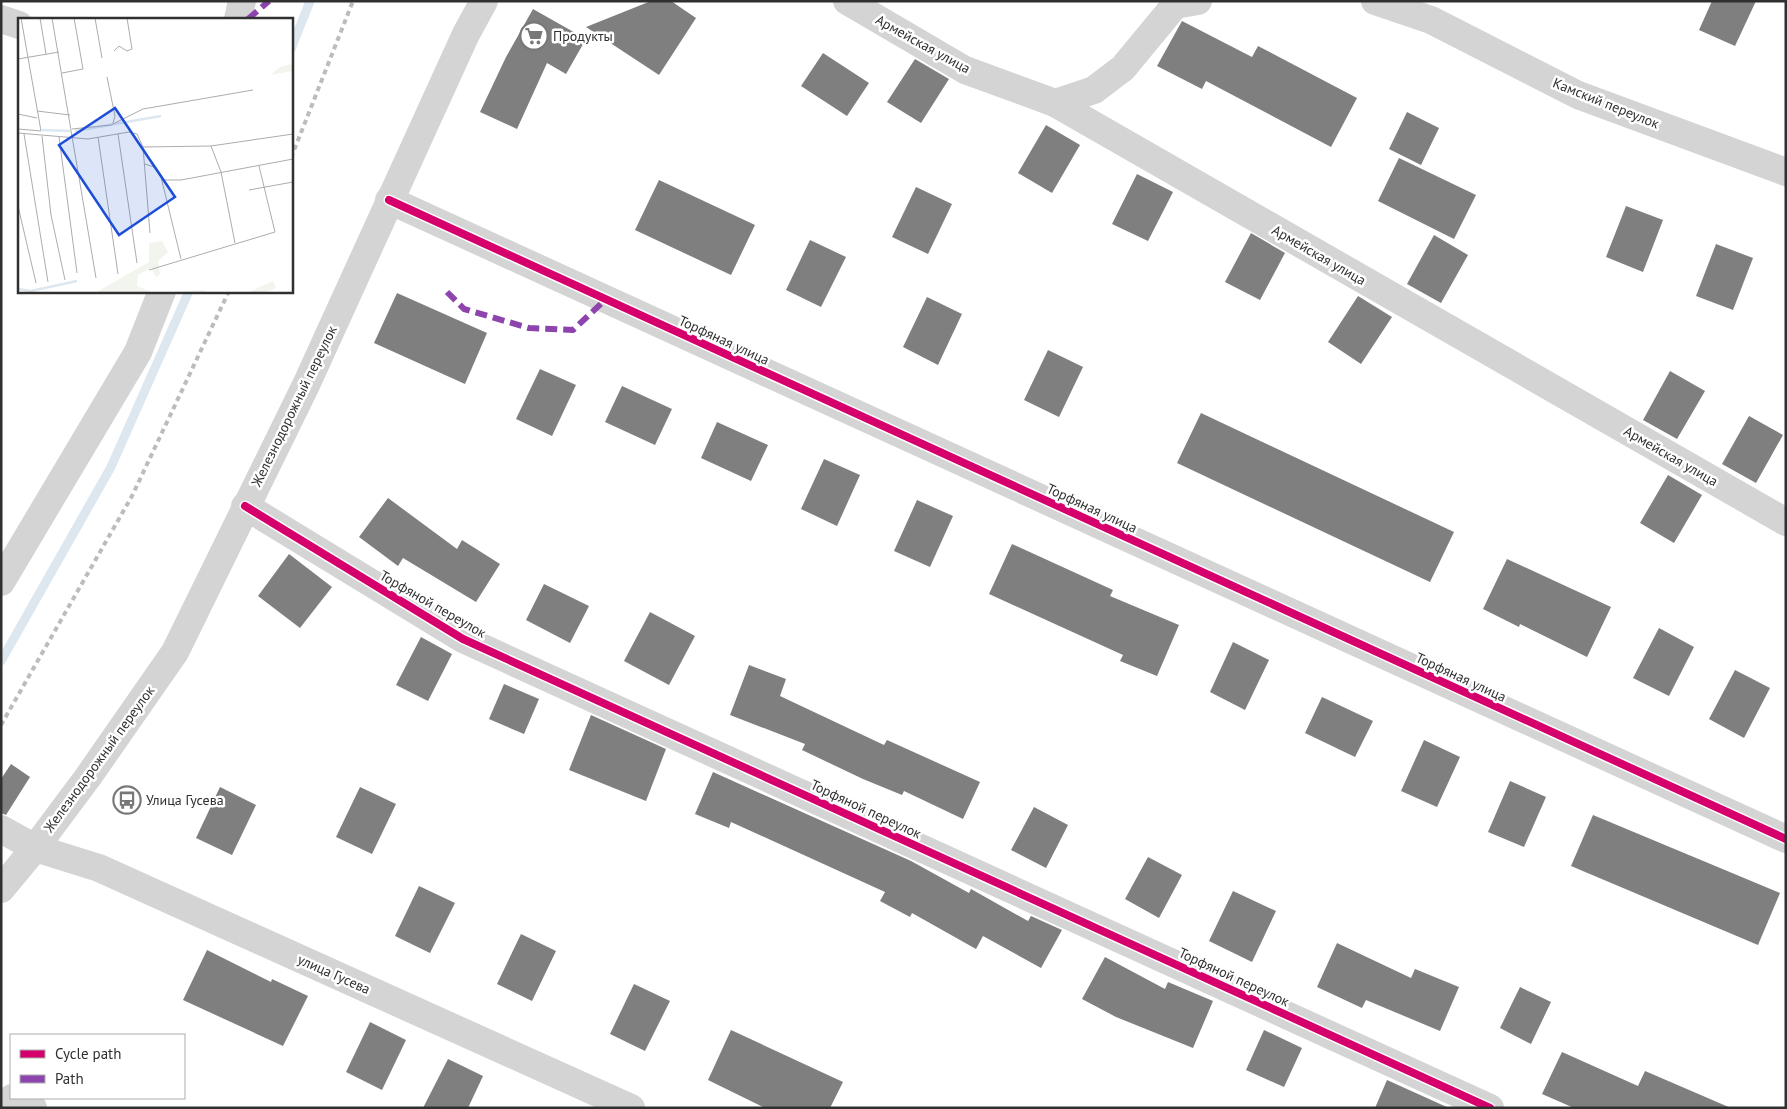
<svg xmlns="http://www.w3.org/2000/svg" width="1787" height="1109" font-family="'PT Sans',sans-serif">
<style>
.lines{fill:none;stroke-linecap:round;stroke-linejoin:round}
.stream{stroke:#dce7f0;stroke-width:9}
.building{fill:#7f7f7f}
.minor{stroke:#d4d4d4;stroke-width:28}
.tertiary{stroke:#d4d4d4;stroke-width:28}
.rail{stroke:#bcbcbc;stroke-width:4;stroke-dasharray:5 4;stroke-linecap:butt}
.quiet{stroke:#8e44ad;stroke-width:6;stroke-dasharray:12 6;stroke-linecap:butt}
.cycleway-casing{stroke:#fff;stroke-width:11}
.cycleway{stroke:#d6006c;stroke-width:8}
.labels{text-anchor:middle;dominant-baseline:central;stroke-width:5;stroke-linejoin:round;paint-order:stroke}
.poi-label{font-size:14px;fill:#303030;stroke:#fff;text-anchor:start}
.street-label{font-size:14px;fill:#303030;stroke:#fff}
.inset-river{fill:none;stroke:#dce7f0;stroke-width:2.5}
.inset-road{fill:none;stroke:#acacac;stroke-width:1}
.view{fill:#1d4ed8;fill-opacity:0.15;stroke:#1d4ed8;stroke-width:2.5}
.inset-edge{fill:none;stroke:#303030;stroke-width:2.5}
</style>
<rect width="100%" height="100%" fill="#fff"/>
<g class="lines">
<g class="stream">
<path d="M 291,49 L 310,1"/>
<path d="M 1,661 L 111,467 L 189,291"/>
</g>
</g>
<g class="building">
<path d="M 651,1 L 671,1 L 696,18 L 659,75 L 586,27 Z"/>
<path d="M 1712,1 L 1756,1 L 1735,46 L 1699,30 Z"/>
<path d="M 533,9 L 586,39 L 566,74 L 547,63 L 517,129 L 480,112 L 506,57 Z"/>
<path d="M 1182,21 L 1252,57 L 1258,46 L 1357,98 L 1331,147 L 1206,81 L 1202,89 L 1157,66 Z"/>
<path d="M 823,53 L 869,83 L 847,116 L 801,86 Z"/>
<path d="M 915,59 L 949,79 L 921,123 L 887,102 Z"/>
<path d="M 1407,112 L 1439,128 L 1421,165 L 1389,149 Z"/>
<path d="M 1046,125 L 1080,145 L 1052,193 L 1018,173 Z"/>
<path d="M 1399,158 L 1476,195 L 1454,239 L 1378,201 Z"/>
<path d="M 1137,174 L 1173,192 L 1148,241 L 1112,224 Z"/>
<path d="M 659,180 L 755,225 L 731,275 L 635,230 Z"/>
<path d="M 916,187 L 952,204 L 928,254 L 892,237 Z"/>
<path d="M 1626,206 L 1663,220 L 1643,272 L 1606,257 Z"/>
<path d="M 1251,233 L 1285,253 L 1260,300 L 1225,282 Z"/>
<path d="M 1434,235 L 1468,255 L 1441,303 L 1407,284 Z"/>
<path d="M 810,240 L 846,257 L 821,307 L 786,290 Z"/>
<path d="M 1716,244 L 1753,258 L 1733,310 L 1696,296 Z"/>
<path d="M 397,293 L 487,333 L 465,384 L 374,343 Z"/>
<path d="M 1358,296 L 1392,317 L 1361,364 L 1328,342 Z"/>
<path d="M 927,297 L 962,314 L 938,365 L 903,347 Z"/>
<path d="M 1048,350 L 1083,367 L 1059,417 L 1024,400 Z"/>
<path d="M 540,369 L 576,385 L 552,436 L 516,419 Z"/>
<path d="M 1670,371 L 1705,391 L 1677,439 L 1643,420 Z"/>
<path d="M 622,386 L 672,409 L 655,445 L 605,422 Z"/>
<path d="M 1201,413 L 1454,532 L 1430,582 L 1177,463 Z"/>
<path d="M 1749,416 L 1783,435 L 1756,483 L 1722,464 Z"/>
<path d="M 717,422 L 768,445 L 751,481 L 701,458 Z"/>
<path d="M 824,459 L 860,475 L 837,526 L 801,509 Z"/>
<path d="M 1668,475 L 1702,495 L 1674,543 L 1640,523 Z"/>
<path d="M 388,498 L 457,549 L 462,540 L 500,564 L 476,602 L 403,558 L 398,566 L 359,537 Z"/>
<path d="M 917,500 L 953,516 L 930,567 L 894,551 Z"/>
<path d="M 1012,544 L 1113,590 L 1110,596 L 1179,625 L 1157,676 L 1120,661 L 1123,655 L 989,594 Z"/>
<path d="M 289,554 L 332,587 L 300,628 L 258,596 Z"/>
<path d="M 1507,559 L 1611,607 L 1587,657 L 1520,624 L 1519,627 L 1483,609 Z"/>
<path d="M 544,584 L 589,606 L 570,643 L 526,620 Z"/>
<path d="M 650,612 L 695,636 L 669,685 L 624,661 Z"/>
<path d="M 1659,628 L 1694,647 L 1669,696 L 1633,678 Z"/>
<path d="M 421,637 L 452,654 L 428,701 L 396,685 Z"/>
<path d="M 1233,642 L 1269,660 L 1245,710 L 1210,692 Z"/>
<path d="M 749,665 L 786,679 L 780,696 L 884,745 L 887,740 L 980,782 L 963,819 L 904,791 L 902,795 L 863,779 L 802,750 L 805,744 L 730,715 Z"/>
<path d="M 1735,670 L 1770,688 L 1744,738 L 1709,719 Z"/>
<path d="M 504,684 L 539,699 L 524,734 L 489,719 Z"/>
<path d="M 1322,697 L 1373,721 L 1355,757 L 1305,733 Z"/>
<path d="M 591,715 L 666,749 L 646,801 L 569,770 Z"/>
<path d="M 1424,740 L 1460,757 L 1437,807 L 1401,791 Z"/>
<path d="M 11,764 L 30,777 L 6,815 L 1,813 L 1,779 Z"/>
<path d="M 713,772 L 911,861 L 969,893 L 971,889 L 1028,921 L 1031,916 L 1062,930 L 1041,968 L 983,936 L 976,949 L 912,913 L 910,917 L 880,901 L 885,892 L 731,822 L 729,828 L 695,814 Z"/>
<path d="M 1510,781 L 1546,797 L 1524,847 L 1488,832 Z"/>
<path d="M 220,787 L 256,805 L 232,855 L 196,838 Z"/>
<path d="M 360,787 L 396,804 L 372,854 L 336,837 Z"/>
<path d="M 1034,807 L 1068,825 L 1046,868 L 1011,850 Z"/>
<path d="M 1593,815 L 1780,893 L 1758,945 L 1571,866 Z"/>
<path d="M 1148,857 L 1182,875 L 1159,918 L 1125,899 Z"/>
<path d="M 419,886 L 455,903 L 430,953 L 395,936 Z"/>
<path d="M 1233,891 L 1276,911 L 1252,962 L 1209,941 Z"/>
<path d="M 521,934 L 556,951 L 532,1001 L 497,984 Z"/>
<path d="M 1337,943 L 1411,978 L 1415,969 L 1459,987 L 1440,1031 L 1366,1000 L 1362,1008 L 1317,987 Z"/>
<path d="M 207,950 L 271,982 L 272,979 L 308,996 L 283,1046 L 183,1000 Z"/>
<path d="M 1105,957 L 1165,989 L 1168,982 L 1213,1001 L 1193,1048 L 1116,1017 L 1082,999 Z"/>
<path d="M 634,984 L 670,1001 L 645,1051 L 610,1034 Z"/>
<path d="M 1520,987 L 1551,1002 L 1531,1044 L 1500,1028 Z"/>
<path d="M 370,1022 L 406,1040 L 382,1090 L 346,1072 Z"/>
<path d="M 731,1030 L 843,1082 L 830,1108 L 765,1108 L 708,1080 Z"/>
<path d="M 1264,1030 L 1302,1048 L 1284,1087 L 1246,1070 Z"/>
<path d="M 1562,1052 L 1638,1086 L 1645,1071 L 1731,1108 L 1574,1108 L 1542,1094 Z"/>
<path d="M 448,1059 L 483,1076 L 468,1108 L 423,1108 Z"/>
<path d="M 1387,1080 L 1449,1108 L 1375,1108 Z"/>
</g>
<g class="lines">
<g class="minor">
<path d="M 484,1 L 466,34 L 306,385 L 175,652 L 88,777 L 35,848 L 99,868 L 631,1108"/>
<path d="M 847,1 L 965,70 L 1055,103 L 1786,522"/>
<path d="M 1375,1 L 1431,20 L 1578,95 L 1786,172"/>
<path d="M 1,19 L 19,25"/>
<path d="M 238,19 L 242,1"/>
<path d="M 1055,103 L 1094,90 L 1123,68 L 1175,5 L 1198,1"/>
<path d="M 389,200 L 1786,839"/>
<path d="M 245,506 L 463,639 L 1490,1108"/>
<path d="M 1,582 L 138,352 L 162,291"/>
<path d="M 12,1098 L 33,1108"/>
</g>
<path class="tertiary" d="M 1,829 L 35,848 L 1,889"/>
<g class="rail">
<path d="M 291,158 L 353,1"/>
<path d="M 1,725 L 132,496 L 229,291"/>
</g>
<g class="quiet">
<path d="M 248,19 L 269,1"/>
<path d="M 447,292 L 464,309 L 529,328 L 573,330 L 605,300"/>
</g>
<g class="cycleway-casing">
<g id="cycleway">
<path d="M 389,200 L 1786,839"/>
<path d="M 245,506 L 463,639 L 1490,1108"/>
</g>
</g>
<use href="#cycleway" class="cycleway"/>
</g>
<defs>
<g id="supermarket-ring" transform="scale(1.4375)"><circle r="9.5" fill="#fff" stroke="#787878" stroke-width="1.5"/><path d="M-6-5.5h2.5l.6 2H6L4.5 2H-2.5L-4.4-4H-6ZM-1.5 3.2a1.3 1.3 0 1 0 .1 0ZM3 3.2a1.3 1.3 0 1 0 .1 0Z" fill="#787878"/></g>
<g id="bus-ring" transform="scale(1.4375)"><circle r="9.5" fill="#fff" stroke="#787878" stroke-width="1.5"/><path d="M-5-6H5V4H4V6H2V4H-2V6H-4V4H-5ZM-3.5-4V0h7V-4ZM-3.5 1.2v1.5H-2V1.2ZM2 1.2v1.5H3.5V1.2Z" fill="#787878"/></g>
</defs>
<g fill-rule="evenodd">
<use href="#supermarket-ring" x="534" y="36"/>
<use href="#bus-ring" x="127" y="800"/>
</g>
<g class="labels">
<g class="poi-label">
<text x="553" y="36">Продукты</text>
<text x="146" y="800">Улица Гусева</text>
</g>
<g class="street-label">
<text transform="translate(923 44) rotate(29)">Армейская улица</text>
<text transform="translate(1606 103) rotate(22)">Камский переулок</text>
<text transform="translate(1319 255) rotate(30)">Армейская улица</text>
<text transform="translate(724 340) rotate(25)">Торфяная улица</text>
<text transform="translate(294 406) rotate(-64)">Железнодорожный переулок</text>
<text transform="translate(1671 456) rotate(30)">Армейская улица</text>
<text transform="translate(1092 508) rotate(25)">Торфяная улица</text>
<text transform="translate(433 604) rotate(30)">Торфяной переулок</text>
<text transform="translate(1461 677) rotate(25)">Торфяная улица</text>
<text transform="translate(99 759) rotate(-54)">Железнодорожный переулок</text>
<text transform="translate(866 809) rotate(25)">Торфяной переулок</text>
<text transform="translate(334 974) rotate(24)">улица Гусева</text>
<text transform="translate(1234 977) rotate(25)">Торфяной переулок</text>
</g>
</g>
<g transform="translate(18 18)">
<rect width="275" height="275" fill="#fff"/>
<path d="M 144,223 L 150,234 L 140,243 L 142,256 L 138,259 L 133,250 L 127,253 L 120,257 L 119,268 L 136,275 L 188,272 L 184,275 L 77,275 L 131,244 L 131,225 ZM 255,263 L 258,270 L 246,275 L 229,275 Z" fill="#f1f5ed"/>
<path d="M 275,46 L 275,53 L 252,57 L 264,48 Z" fill="#f1f5ed"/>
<path class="inset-river" d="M 24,112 L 52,113M 57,113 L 143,98M 0,271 L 13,273 L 59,263"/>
<path class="inset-road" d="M 22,0 L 28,36M 34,0 L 78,260M 77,0 L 84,40M 96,33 L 101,28 L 109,33 L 114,31 L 109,0M 0,41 L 41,34M 44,55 L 65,51 L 56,0M 89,59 L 97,98 L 95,105M 19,93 L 52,97M 0,96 L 19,100M 0,111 L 23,113 L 3,0M 54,111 L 93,107 L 125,91 L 235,72M 0,115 L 70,121 L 111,114 L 119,116 L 125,129 L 132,215M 6,116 L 30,264M 100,116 L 119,245M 24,118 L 33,197 L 47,262M 41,119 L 59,255M 80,119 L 100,256M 193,128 L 203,154 L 217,225M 125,129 L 193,128 L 275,116M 127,146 L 136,149 L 143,159 L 163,241M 144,162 L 163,162 L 275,141M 231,172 L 275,164M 0,188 L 18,265M 131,252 L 257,214 L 241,148"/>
<path class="view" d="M 97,90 L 157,179 L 101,217 L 41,127 Z"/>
<rect width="275" height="275" class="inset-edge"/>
</g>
<rect width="1787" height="1109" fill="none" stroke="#303030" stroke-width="5"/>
<rect x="10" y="1034" width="175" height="65" fill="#ffffff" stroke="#acacac"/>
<rect x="20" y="1050" width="25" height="8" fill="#d6006c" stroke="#acacac"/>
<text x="55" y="1059" font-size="15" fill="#303030">Cycle path</text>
<rect x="20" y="1075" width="25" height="8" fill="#8e44ad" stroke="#acacac"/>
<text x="55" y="1084" font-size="15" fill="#303030">Path</text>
</svg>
